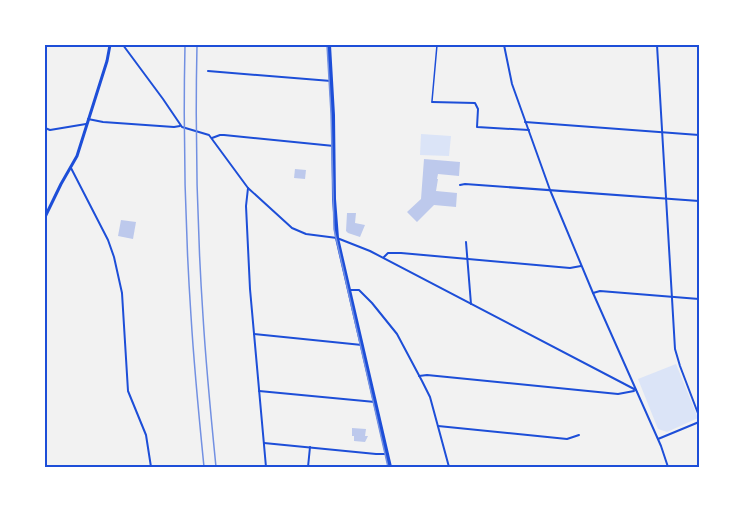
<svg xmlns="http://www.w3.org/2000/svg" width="744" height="512" font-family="'DM Sans',sans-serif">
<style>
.green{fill:#dbe4f7}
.building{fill:#bdc9ec}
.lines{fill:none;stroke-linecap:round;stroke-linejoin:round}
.service{stroke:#1d4ed8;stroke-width:1.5}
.minor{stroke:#1d4ed8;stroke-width:2}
.tertiary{stroke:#1d4ed8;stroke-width:3}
.secondary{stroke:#1d4ed8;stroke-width:4}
.tram{stroke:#7290e2;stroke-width:1.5}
.rail{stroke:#7290e2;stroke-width:1.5}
.neatline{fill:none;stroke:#1d4ed8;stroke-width:2}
</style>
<rect width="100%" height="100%" fill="#f2f2f2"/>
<g class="green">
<path d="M 421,134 L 451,136 L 449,156 L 420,155 Z"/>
<path d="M 676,364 L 698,418 L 667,432 L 658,429 L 638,379 Z"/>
</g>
<g class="building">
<path d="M 424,159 L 460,162 L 459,176 L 438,174 L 437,179 L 438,179 L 436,191 L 457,193 L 456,207 L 434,205 L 417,222 L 407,212 L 421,199 Z"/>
<path d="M 295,169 L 306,170 L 305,179 L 294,178 Z"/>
<path d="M 347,213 L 356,213 L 355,223 L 365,225 L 360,237 L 348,233 L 346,231 Z"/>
<path d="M 121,220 L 136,222 L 133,239 L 118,236 Z"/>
<path d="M 352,428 L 366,429 L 365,436 L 368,436 L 365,442 L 354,441 L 354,436 L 352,436 Z"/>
</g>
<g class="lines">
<path class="service" d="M 432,101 L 437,45"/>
<g class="minor">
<path d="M 123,45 L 163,99 L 182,127 L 209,135 L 248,188 L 292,228 L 306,234 L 337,238 L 370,251 L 636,390"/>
<path d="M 504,45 L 512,84 L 550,190 L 593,293 L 661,446 L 668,467"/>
<path d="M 657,45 L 675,349 L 680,366 L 699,416"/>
<path d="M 208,71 L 331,81"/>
<path d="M 432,102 L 475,103 L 478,109 L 477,127 L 529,130"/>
<path d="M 88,119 L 103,122 L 174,127 L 180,126"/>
<path d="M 525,122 L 699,135"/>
<path d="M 45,128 L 50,130 L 86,124"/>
<path d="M 212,138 L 220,135 L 224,135 L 334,146"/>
<path d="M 71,168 L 108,240 L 114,257 L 122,293 L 128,391 L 146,435 L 151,467"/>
<path d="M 460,185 L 465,184 L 699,201"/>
<path d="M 248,188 L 246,206 L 250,289 L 266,467"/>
<path d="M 466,242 L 471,304"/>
<path d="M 384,257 L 388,253 L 401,253 L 570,268 L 581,266"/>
<path d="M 348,290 L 359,290 L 372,303 L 397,334 L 422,381 L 430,397 L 449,467"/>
<path d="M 593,293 L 600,291 L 699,299"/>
<path d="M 254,334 L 362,345"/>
<path d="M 419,376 L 427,375 L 618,394 L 634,391"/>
<path d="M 259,391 L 375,402"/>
<path d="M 438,426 L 567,439 L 579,435"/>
<path d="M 658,439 L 699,422"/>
<path d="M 264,443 L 376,454 L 387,454"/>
<path d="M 308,467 L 310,447"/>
</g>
<path class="tertiary" d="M 45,217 L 61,184 L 77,156 L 107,61 L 110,45"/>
<path class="secondary" d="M 329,45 L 333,115 L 334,199 L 337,238 L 390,467"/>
<path class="tram" d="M 327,45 L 331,113 L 334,229 L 388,467"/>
<g class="rail">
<path d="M 185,45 C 183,135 185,226 191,316 C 194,366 199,417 204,467"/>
<path d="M 197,45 C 195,135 197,226 203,316 C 206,366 211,417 216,467"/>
</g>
</g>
<rect width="744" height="512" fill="none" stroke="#ffffff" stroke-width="93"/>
<rect x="46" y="46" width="652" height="420" class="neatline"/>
</svg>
